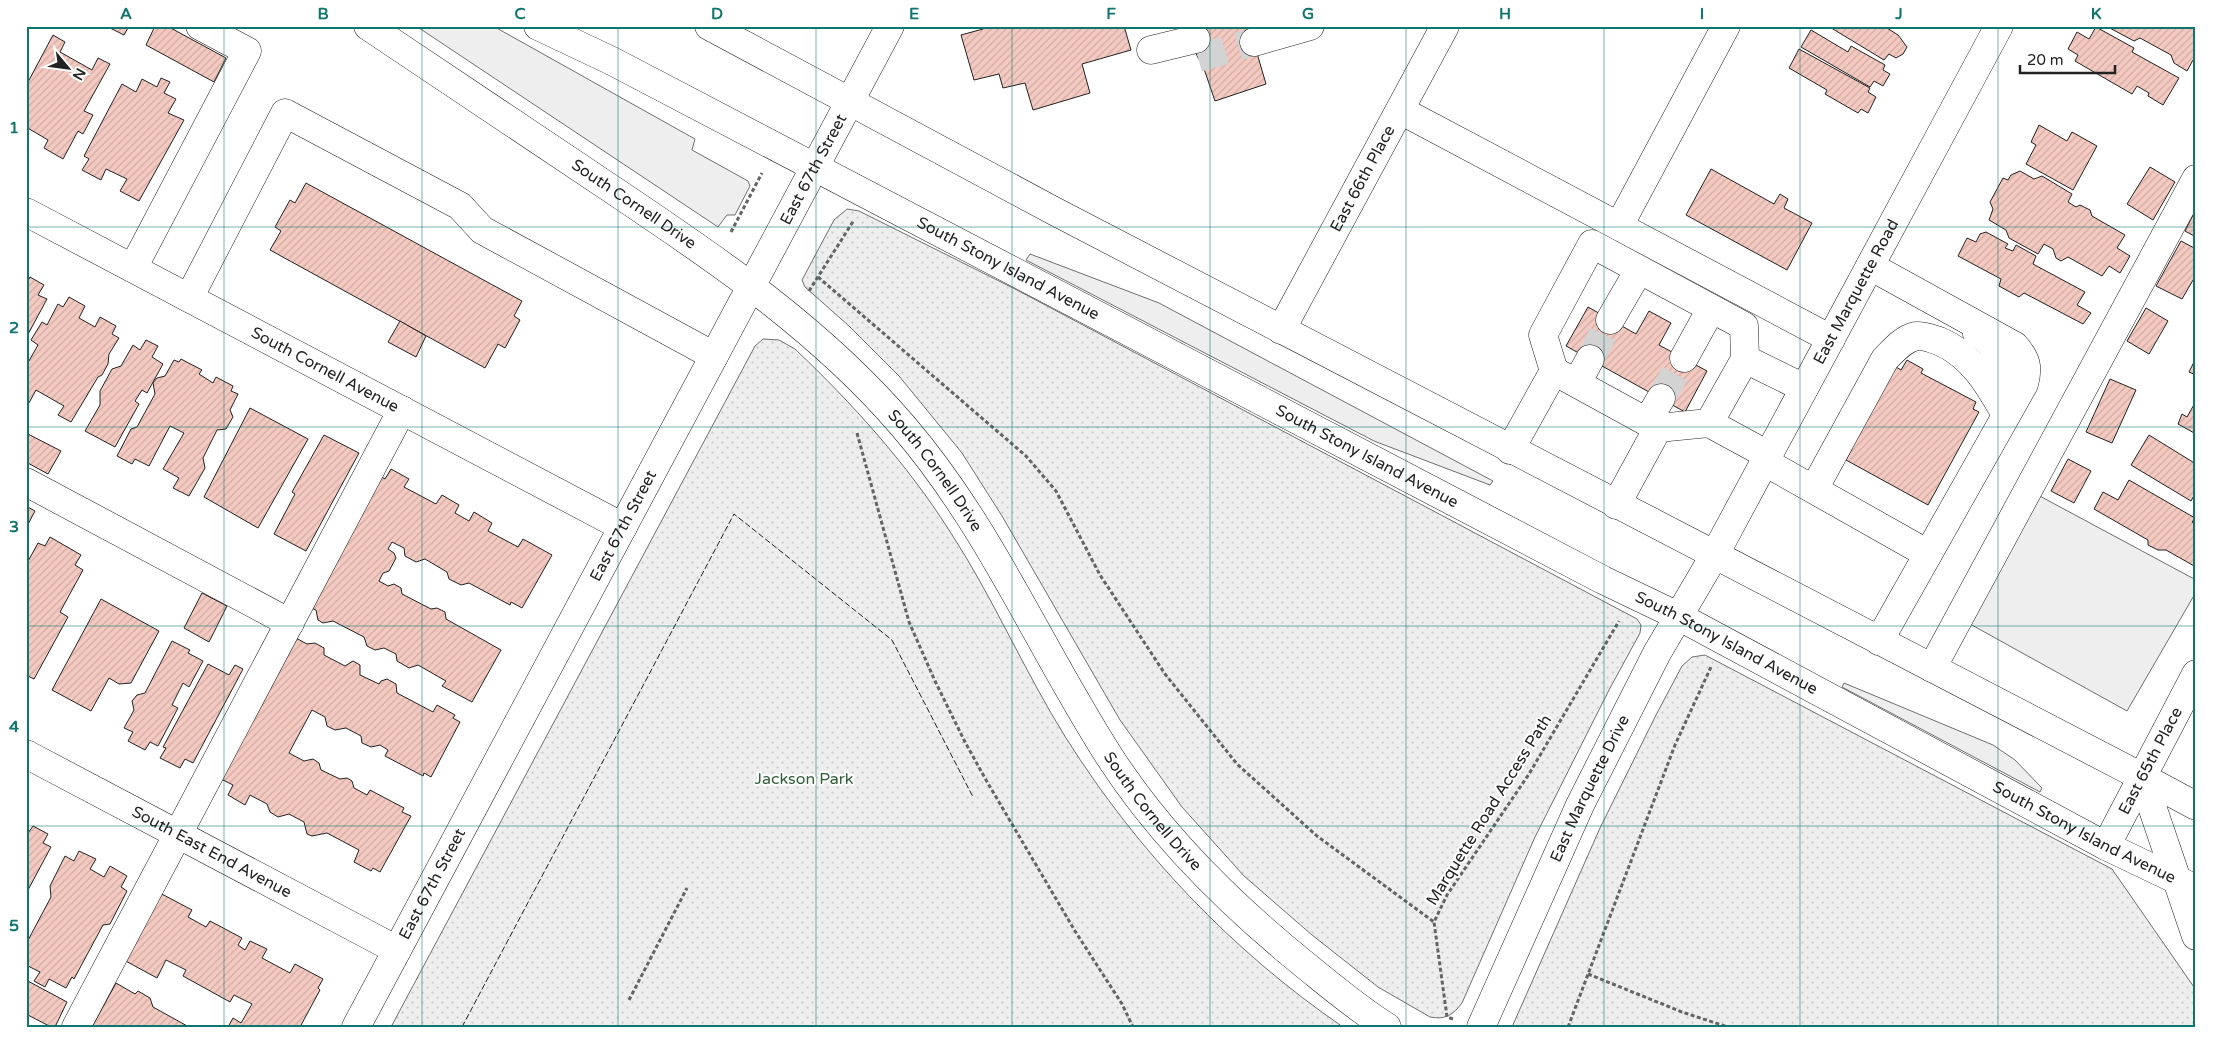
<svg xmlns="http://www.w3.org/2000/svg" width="2222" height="1053" font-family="'Varela Round',sans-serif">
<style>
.grass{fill:#eee;stroke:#6f6f6f}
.park{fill:url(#park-dots);stroke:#6f6f6f}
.building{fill:url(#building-hatch);stroke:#222}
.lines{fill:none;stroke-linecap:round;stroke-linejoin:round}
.minor-tunnel{stroke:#d3d3d3;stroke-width:28;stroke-dasharray:28 14;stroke-linecap:butt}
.minor-casing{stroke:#222;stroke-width:29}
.major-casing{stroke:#222;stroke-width:29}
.highway-casing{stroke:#222;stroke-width:29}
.path{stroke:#646464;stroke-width:3;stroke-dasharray:4 2.5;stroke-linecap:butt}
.minor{stroke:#fff;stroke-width:28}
.major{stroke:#fff;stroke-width:28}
.highway{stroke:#fff;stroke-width:28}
.fence{stroke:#222;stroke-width:1;stroke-dasharray:6 2.5;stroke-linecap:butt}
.grid{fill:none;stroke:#0f766e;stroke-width:1;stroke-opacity:0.55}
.labels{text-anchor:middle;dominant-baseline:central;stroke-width:4;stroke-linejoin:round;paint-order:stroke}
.street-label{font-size:16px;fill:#222;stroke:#fff}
.park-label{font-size:16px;fill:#2f5e38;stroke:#fff}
.neatline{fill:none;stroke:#0f766e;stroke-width:2}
.grid-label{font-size:16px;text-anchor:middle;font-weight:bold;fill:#0f766e}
</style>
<defs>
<pattern id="park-dots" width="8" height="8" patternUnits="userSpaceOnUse" patternTransform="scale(1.25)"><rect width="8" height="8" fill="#eee"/><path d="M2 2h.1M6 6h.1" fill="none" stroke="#ccc" stroke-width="1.8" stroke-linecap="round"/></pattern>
<pattern id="building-hatch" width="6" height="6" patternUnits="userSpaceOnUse" patternTransform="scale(1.25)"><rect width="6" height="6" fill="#f3c9c0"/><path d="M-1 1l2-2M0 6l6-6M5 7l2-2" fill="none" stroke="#d0aca5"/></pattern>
</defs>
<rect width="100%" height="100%" fill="#fff"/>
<g class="grass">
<path d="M 416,26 L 493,26 L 695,139 L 692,150 L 748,181 L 750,186 L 735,215 L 727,215 L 718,227 Z"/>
<path d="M 1030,254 L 1159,303 L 1493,481 L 1490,485 L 1374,441 L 1026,260 Z"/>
<path d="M 2036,494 L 2196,580 L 2196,592 L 2127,711 L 1970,624 Z"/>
<path d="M 1844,683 L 1993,745 L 2015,760 L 2042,788 L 2040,792 L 1842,687 Z"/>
</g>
<g class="park">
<path d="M 847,209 L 859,211 L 1017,290 L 1637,619 L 1641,625 L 1640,633 L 1609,690 L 1535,837 L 1462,1003 C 1453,1015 1445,1020 1430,1017 L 1378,987 L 1312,935 L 1244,876 L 1182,807 L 1120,720 L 1002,516 L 962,453 L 899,376 L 849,326 L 805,287 L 802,280 L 834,220 Z"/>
<path d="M 763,339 L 779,340 L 795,349 C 852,403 907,464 949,530 C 993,597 1024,671 1066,738 C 1138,852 1232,951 1343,1027 L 391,1027 L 755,346 Z"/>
<path d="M 1705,655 L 2112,869 L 2196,990 L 2196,1027 L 1512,1027 L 1600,828 L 1656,715 L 1682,666 L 1692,657 Z"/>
</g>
<g class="building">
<path d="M 106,26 L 129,26 L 124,35 Z"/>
<path d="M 155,26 L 167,26 L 226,58 L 214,82 L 146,45 Z"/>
<path d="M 983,26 L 1124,26 L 1131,50 L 1082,64 L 1090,93 L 1033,110 L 1025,83 L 1003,88 L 999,74 L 974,80 L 961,35 L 983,29 Z"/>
<path d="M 1193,26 L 1249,26 L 1266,84 L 1215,101 L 1202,63 L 1198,58 L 1196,53 L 1199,48 Z"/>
<path d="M 1828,26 L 1884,26 L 1898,35 L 1907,47 L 1903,54 L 1896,58 L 1889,54 L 1884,60 Z"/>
<path d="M 2106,26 L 2196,26 L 2196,61 L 2193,60 L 2187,71 L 2174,63 L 2171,55 L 2140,38 L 2134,41 Z"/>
<path d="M 2096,27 L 2134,48 L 2132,52 L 2179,78 L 2163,105 L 2148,96 L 2149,93 L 2137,86 L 2132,94 L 2075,61 L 2078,55 L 2068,49 L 2077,32 L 2089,39 Z"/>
<path d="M 1811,30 L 1848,52 L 1851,46 L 1885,65 L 1883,70 L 1890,74 L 1883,86 L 1874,81 L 1870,87 L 1801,47 Z"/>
<path d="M 53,35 L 65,42 L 60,52 L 92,70 L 98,58 L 110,64 L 84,111 L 93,115 L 83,134 L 78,131 L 63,159 L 44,148 L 48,140 L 26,127 L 26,81 L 28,82 Z"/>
<path d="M 1799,49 L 1870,88 L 1868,92 L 1876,97 L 1868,113 L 1861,109 L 1858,113 L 1825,94 L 1827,90 L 1789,68 Z"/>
<path d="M 161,78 L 170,82 L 164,93 L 176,99 L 168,113 L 184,120 L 139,201 L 120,191 L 127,179 L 106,169 L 101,180 L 82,170 L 89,159 L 84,156 L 122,84 L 136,92 L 142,79 L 157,87 Z"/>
<path d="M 2039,125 L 2067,141 L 2072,132 L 2097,146 L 2073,190 L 2026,164 L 2036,145 L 2031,142 Z"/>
<path d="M 2150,167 L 2175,182 L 2153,220 L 2127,204 Z"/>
<path d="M 1711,169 L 1774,204 L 1780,194 L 1788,199 L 1784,208 L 1812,223 L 1787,270 L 1686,215 Z"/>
<path d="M 2020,171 L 2034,179 L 2042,176 L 2072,194 L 2068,202 L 2076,207 L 2080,205 L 2090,210 L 2092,216 L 2125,235 L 2117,248 L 2130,256 L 2120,273 L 2109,266 L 2102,276 L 2068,257 L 2061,261 L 2056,258 L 2053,249 L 2044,244 L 2038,254 L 2009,238 L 2006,230 L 1989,220 L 1993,209 L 1990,202 L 2003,178 L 2008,180 L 2011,175 Z"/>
<path d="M 306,183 L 522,301 L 514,316 L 520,320 L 505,348 L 498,344 L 485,368 L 270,250 L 281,231 L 275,227 L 290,200 L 295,203 Z"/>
<path d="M 2196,209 L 2196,237 L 2185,231 Z"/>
<path d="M 1986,232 L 2008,244 L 2005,248 L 2013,251 L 2016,245 L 2036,256 L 2033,264 L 2085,292 L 2077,305 L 2091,313 L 2083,324 L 2024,293 L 2019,297 L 1999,286 L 2001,279 L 1958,256 L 1967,238 L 1976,242 L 1980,234 Z"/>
<path d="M 2181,241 L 2196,249 L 2196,275 L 2182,299 L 2156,286 Z"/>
<path d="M 30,277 L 44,285 L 38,295 L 47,299 L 26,338 L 26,284 Z"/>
<path d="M 69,297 L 85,306 L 79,318 L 95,327 L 100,317 L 116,326 L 112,334 L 119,338 L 109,354 L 108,364 L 102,375 L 98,377 L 71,422 L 58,415 L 64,406 L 36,390 L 29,403 L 26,401 L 26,366 L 38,345 L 31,340 L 42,322 L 47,325 L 58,304 L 63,307 Z"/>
<path d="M 1588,307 L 1636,334 L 1649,311 L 1671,323 L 1659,345 L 1707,371 L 1685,412 L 1566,346 Z"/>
<path d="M 2146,308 L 2168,321 L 2149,354 L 2127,341 Z"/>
<path d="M 400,321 L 426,336 L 416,357 L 388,342 Z"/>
<path d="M 146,340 L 158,346 L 152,357 L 163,364 L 147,393 L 142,390 L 135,401 L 139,404 L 115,447 L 85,431 L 100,405 L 100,391 L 112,369 L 121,366 L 133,345 L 140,350 Z"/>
<path d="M 2196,358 L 2196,375 L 2189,372 Z"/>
<path d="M 181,359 L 202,370 L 199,374 L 213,383 L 216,377 L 233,386 L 231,391 L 238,394 L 230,410 L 233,417 L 226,429 L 217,430 L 203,458 L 205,468 L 189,496 L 173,488 L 179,478 L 163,469 L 184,433 L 170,426 L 149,466 L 135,459 L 132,464 L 117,456 L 131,429 L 137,427 L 155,394 L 153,383 L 157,378 L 165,376 L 174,360 L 179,362 Z"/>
<path d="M 1907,360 L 1923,369 L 1921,373 L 1976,402 L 1973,409 L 1979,412 L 1928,505 L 1846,460 L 1852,449 L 1844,444 L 1896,367 L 1901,370 Z"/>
<path d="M 2110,379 L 2136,390 L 2112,443 L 2086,432 Z"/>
<path d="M 2196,401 L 2196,434 L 2178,424 L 2182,414 L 2187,417 Z"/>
<path d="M 250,408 L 308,439 L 258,528 L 204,497 Z"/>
<path d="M 26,433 L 61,451 L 48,474 L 26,462 Z"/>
<path d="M 324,435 L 359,453 L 306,551 L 274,534 L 295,494 L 292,492 Z"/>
<path d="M 2149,435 L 2196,464 L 2196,492 L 2191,501 L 2131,465 Z"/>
<path d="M 2068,459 L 2091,471 L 2074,503 L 2051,491 Z"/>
<path d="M 391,469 L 409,479 L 404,487 L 436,504 L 442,495 L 459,505 L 455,513 L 469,521 L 474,512 L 492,523 L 488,531 L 518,547 L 523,539 L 552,555 L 522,608 L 511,602 L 510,605 L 469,583 L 461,585 L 449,579 L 447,572 L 425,559 L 416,562 L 405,556 L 404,548 L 392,542 L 388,549 L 394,553 L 396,558 L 389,571 L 383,573 L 379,581 L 388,586 L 394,584 L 401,588 L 402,594 L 431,609 L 437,608 L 445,612 L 446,619 L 501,650 L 472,702 L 442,686 L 446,681 L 418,665 L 409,668 L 397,661 L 396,654 L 384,648 L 375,650 L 367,646 L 364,637 L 333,621 L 323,623 L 318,620 L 316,610 L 309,607 L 380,476 L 385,479 Z"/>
<path d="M 2129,480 L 2195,518 L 2192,522 L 2196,524 L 2196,567 L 2166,550 L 2158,550 L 2148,545 L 2148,540 L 2094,509 L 2103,492 L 2118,500 Z"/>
<path d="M 26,506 L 35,511 L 26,528 Z"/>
<path d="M 50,537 L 81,555 L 75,565 L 83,570 L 60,612 L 68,617 L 34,679 L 28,676 L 26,680 L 26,565 L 38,543 L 45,546 Z"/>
<path d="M 202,593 L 227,606 L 209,642 L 184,628 Z"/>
<path d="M 101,599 L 159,631 L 131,683 L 119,684 L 109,678 L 91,711 L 52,690 Z"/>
<path d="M 294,637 L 307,644 L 315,643 L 324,648 L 324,655 L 345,666 L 353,661 L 360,665 L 360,675 L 379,684 L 381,681 L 387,679 L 396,684 L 397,693 L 433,712 L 437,705 L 455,715 L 453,718 L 460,722 L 431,777 L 424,773 L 423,776 L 385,756 L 388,750 L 380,745 L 371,747 L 362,743 L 361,736 L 346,728 L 335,730 L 327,726 L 325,717 L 312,710 L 289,753 L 304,761 L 313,759 L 319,763 L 321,770 L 340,779 L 347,778 L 352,781 L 354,788 L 367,795 L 370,790 L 404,808 L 402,812 L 411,816 L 380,872 L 373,868 L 371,871 L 354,862 L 359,850 L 327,833 L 312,836 L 307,834 L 304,822 L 289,814 L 278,817 L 270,812 L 267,804 L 250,795 L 245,805 L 228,795 L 233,785 L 219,778 Z"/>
<path d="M 172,641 L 190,650 L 188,653 L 203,661 L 189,687 L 183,683 L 172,705 L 178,708 L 158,746 L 150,742 L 145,750 L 128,741 L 133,732 L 124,728 L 134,710 L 132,701 L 137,695 L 145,693 Z"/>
<path d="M 208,664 L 229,675 L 235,665 L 243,669 L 193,763 L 185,759 L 180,768 L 160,758 L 166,748 L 163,747 Z"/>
<path d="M 33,826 L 48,834 L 43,843 L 51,847 L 28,890 L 26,836 Z"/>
<path d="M 79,851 L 96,859 L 90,869 L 104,877 L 110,866 L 127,876 L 121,887 L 127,891 L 110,924 L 103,925 L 74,979 L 72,977 L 66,988 L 49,979 L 45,987 L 34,981 L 40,972 L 26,965 L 26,944 L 51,897 L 50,886 L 65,856 L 74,861 Z"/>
<path d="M 158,892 L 192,910 L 188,917 L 206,927 L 210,921 L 242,938 L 238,945 L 245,950 L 250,941 L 267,949 L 262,958 L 290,973 L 295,964 L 323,979 L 318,988 L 320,990 L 300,1027 L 228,1027 L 233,1018 L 241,1023 L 252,1004 L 234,995 L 230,1002 L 183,976 L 186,970 L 166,960 L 157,978 L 122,959 Z"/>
<path d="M 26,980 L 67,1002 L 55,1027 L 51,1027 L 26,1014 Z"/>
<path d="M 116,983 L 135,994 L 138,991 L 150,998 L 153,1007 L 189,1027 L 92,1027 Z"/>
</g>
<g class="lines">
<g class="minor-tunnel">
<path d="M 1198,58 L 1254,42"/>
<path d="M 1590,359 L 1610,320"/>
<path d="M 1661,398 L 1684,358"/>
</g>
<g class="minor-casing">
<g id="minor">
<path d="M 1254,42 L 1310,26"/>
<path d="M 1151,50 L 1196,39"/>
<path d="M 1400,110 L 1831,339"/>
<path id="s1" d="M 26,212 L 623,527"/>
<path d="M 1619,226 L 1726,26"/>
<path d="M 1870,266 L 2015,346 C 2026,359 2029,367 2024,384 L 1879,641"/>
<path d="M 133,268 L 247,51 L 200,26"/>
<path d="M 189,298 L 285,113 L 460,206 L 482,230 L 714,356"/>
<path d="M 1610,320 L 1639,270"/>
<path id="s2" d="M 1281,330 L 1445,26"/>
<path d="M 1977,334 C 1990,337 2006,363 2005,377 C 2004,384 2000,393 1998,400"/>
<path d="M 1684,358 L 1711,309"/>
<path d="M 1745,359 L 1804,388"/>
<path d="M 1554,371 L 1658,428"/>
<path d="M 1577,383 L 1590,359"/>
<path d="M 1647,422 L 1661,398"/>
<path d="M 1709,423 L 1768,455"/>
<path d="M 1510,450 L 1554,371 L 1543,335 L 1592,244 L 1744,326 L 1745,359 L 1709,423 L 1658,428 L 1616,505"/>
<path d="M 1765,462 L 1928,554"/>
<path d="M 26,482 L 290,623"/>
<path d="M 1814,489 L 1885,359 C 1894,350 1903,339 1916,336 C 1923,335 1932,339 1939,341 C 1972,355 1989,385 2006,415"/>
<path d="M 1932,668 L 2196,179"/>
<path id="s3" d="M 26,754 L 397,950"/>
<path id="s4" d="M 2106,846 L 2196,674"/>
<path d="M 76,1027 L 402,410"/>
<path id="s5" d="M 356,1027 L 890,26"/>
<path id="s6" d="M 1481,1027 L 1580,805 L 1657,653 L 1714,556 L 1999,26"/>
</g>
</g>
<g class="major-casing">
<g id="major">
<path id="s7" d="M 538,26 L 612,61 L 1603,580 L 1678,616 L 2106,846 L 2196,889"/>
<path d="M 2142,777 L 2196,806"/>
</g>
</g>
<g class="highway-casing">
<g id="highway">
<path id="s8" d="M 368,26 C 449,80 530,134 610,188 C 716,259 820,329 903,426 C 990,527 1040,649 1111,759 C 1163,839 1232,906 1305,965 C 1331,986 1358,1009 1387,1027"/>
<path d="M 709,26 L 1056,212 L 2142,777 L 2196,936"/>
</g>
</g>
<g class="path">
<path d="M 731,232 L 762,173"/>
<path d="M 818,277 L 1026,456 L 1056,491 L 1100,575 L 1165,674 L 1237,764 L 1317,836 L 1434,922"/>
<path d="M 809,291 L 854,220"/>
<path d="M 857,433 L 909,622 L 935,681 L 965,742 L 986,780 L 1075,931 L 1122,1004 L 1133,1027"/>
<path d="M 1588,974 L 1682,1012 L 1728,1027"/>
<path d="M 629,1000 L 687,888"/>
<path d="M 1453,1019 L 1447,1017 L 1434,922 L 1447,895 L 1529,774 L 1619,621"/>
<path d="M 1568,1027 L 1675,745 L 1711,667"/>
</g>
<use href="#minor" class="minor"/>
<use href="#major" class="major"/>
<use href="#highway" class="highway"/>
<path class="fence" d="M 462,1027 L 734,514 L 892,640 L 973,797"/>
</g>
<path class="grid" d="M 224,26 L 224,1027M 422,26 L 422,1027M 618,26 L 618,1027M 816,26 L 816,1027M 1012,26 L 1012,1027M 1210,26 L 1210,1027M 1406,26 L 1406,1027M 1604,26 L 1604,1027M 1800,26 L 1800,1027M 1998,26 L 1998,1027M 26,227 L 2196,227M 26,427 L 2196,427M 26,626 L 2196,626M 26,826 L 2196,826"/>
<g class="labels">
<g class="street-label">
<text stroke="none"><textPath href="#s5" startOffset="972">East 67th Street</textPath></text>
<text stroke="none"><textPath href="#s2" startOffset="172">East 66th Place</textPath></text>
<text stroke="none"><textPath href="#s8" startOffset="320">South Cornell Drive</textPath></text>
<text stroke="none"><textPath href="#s7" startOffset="529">South Stony Island Avenue</textPath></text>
<text stroke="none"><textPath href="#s6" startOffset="826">East Marquette Road</textPath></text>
<text stroke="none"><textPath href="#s1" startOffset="338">South Cornell Avenue</textPath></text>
<text stroke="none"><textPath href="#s7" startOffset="934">South Stony Island Avenue</textPath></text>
<text stroke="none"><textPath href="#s8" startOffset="725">South Cornell Drive</textPath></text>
<text stroke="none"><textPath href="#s5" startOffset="568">East 67th Street</textPath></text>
<text stroke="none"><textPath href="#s7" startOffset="1339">South Stony Island Avenue</textPath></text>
<text stroke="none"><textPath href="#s4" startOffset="96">East 65th Place</textPath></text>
<text stroke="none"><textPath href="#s6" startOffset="262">East Marquette Drive</textPath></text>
<text stroke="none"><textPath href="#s8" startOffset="1130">South Cornell Drive</textPath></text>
<text transform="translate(1489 810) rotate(-58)">Marquette Road Access Path</text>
<text stroke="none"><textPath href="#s7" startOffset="1744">South Stony Island Avenue</textPath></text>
<text stroke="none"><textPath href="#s3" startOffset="210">South East End Avenue</textPath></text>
<text stroke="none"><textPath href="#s5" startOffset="162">East 67th Street</textPath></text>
</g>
<g class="park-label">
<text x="804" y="779">Jackson Park</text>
</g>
</g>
<rect width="2222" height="1053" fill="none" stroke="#ffffff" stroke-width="55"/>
<g transform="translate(68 68) rotate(119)" stroke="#ffffff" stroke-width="4" paint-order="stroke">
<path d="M0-4L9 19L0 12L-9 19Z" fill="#222222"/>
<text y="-8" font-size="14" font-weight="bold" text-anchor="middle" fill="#222222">N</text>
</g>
<path d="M2020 65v8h95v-8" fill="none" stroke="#222222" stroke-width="2.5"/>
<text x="2027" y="65" font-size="15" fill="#222222" stroke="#ffffff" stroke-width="4" paint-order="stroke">20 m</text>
<rect x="28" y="28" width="2166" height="998" class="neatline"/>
<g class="grid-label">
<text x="126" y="19">A</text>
<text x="323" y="19">B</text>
<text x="520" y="19">C</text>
<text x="717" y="19">D</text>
<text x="914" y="19">E</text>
<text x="1111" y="19">F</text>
<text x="1308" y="19">G</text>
<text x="1505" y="19">H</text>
<text x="1702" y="19">I</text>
<text x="1899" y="19">J</text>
<text x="2096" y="19">K</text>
<text x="14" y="133">1</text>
<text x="14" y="333">2</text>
<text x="14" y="532">3</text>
<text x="14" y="732">4</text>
<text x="14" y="931">5</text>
</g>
</svg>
